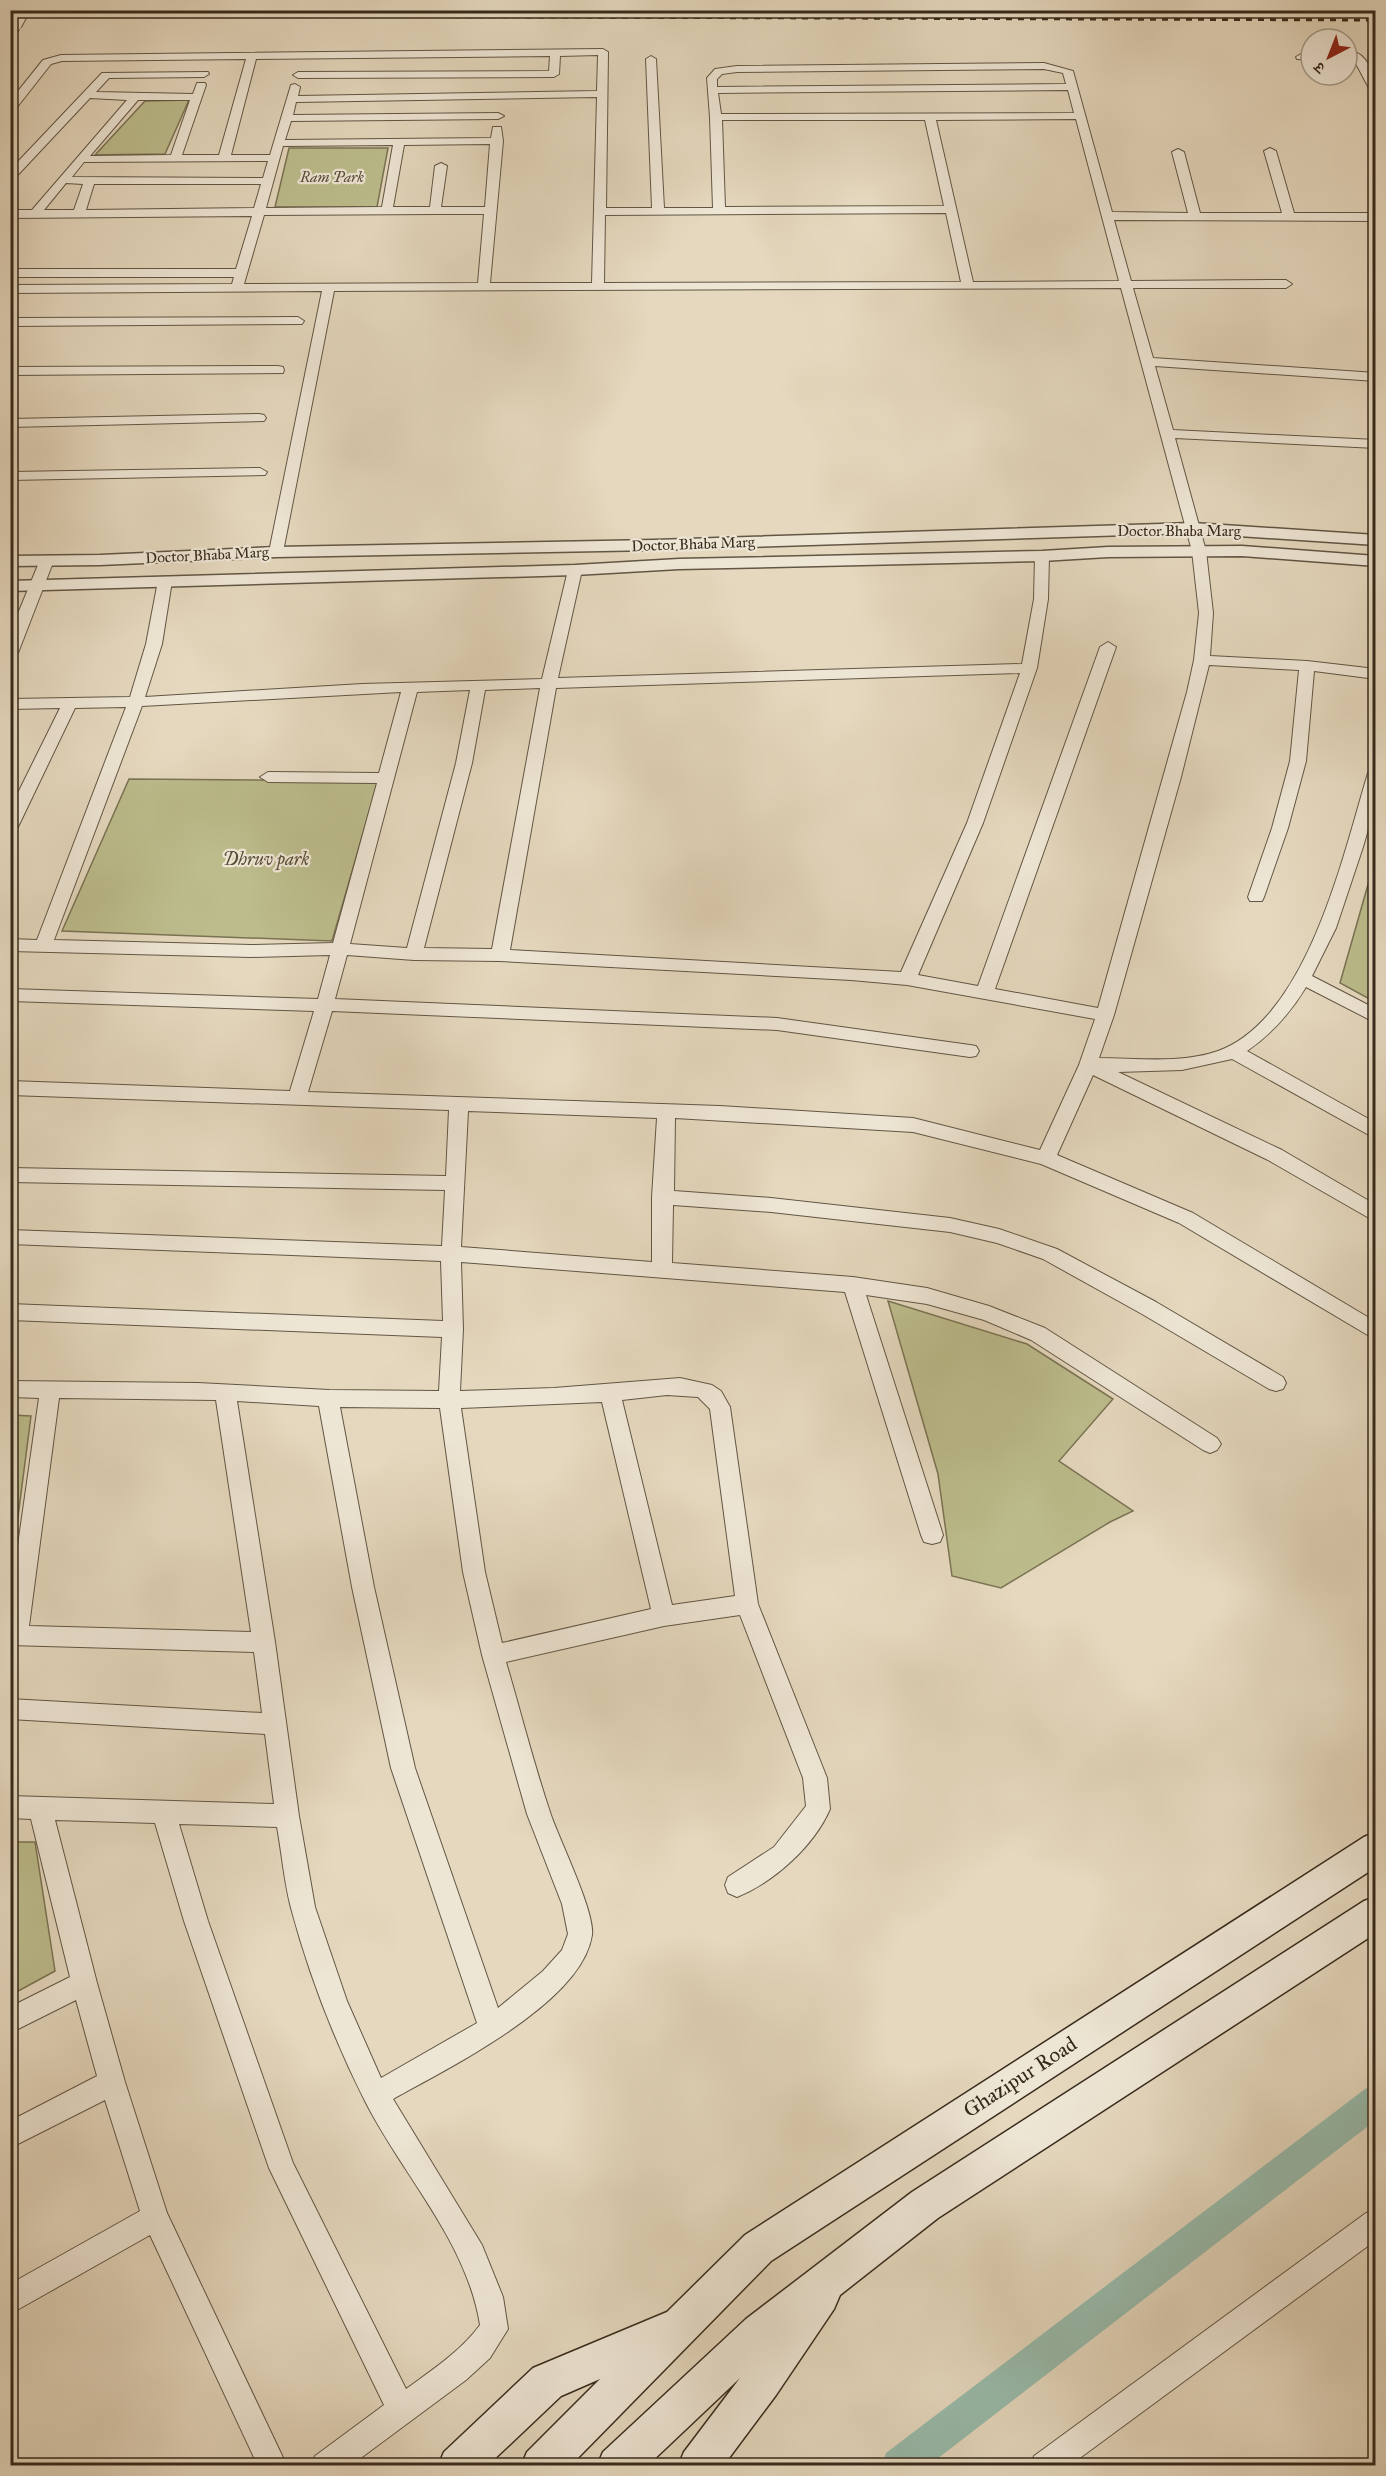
<svg xmlns="http://www.w3.org/2000/svg" width="1386" height="2476" font-family="'IM FELL Great Primer','Noto Serif Devanagari',serif">
<style>
.green{fill:#bcbc8c;stroke:#7a7354;stroke-width:1.5}
.lines{fill:none;stroke-linecap:round;stroke-linejoin:round}
.canal{fill:#98bbab;fill-rule:evenodd}
.minor-casing{stroke:#625644;stroke-width:2}
.tertiary-casing{stroke:#625644;stroke-width:3}
.secondary-casing{stroke:#372a1c;stroke-width:3}
.minor{fill:#eee6d5;fill-rule:evenodd}
.tertiary{fill:#eee6d5;fill-rule:evenodd}
.secondary{fill:#eee6d5;fill-rule:evenodd}
.rail{stroke:#372a1c;stroke-width:3;stroke-dasharray:6 6;stroke-linecap:butt}
.minor-bridge-casing{stroke:#625644;stroke-width:13;stroke-linecap:butt}
.minor-bridge{stroke:#eee6d5;stroke-width:11}
.labels{text-anchor:middle;dominant-baseline:central;stroke-width:4.5;stroke-linejoin:round;paint-order:stroke}
.far-park-label{font-size:15px;font-style:italic;fill:#584e38;stroke:#eee6d5}
.far-street-label{font-size:15px;fill:#372a1c;stroke:#eee6d5}
.park-label{font-size:18px;font-style:italic;fill:#584e38;stroke:#eee6d5}
.near-street-label{font-size:21px;fill:#372a1c;stroke:#eee6d5}
</style>
<rect width="100%" height="100%" fill="#e5d8be"/>
<filter id="stains"><feTurbulence type="fractalNoise" baseFrequency=".00333" numOctaves="4"/><feColorMatrix values="0 0 0 0 .2 0 0 0 0 .09 0 0 0 0 .02 0 0 0 .5 -.17"/></filter>
<radialGradient id="worn" r=".72"><stop offset=".6" stop-color="#630" stop-opacity="0"/><stop offset="1" stop-color="#630" stop-opacity=".3"/></radialGradient>
<g class="green">
<path d="M 189,100 L 165,154 L 95,155 L 145,101 Z"/>
<path d="M 289,148 L 388,148 L 377,207 L 275,207 Z"/>
<path d="M 129,779 L 378,781 L 332,941 L 62,931 Z"/>
<path d="M 1375,860 L 1375,1002 L 1340,983 Z"/>
<path d="M 888,1301 L 1027,1344 L 1113,1399 L 1059,1461 L 1133,1511 L 1110,1522 L 1001,1588 L 952,1576 L 938,1474 Z"/>
<path d="M 11,1415 L 31,1416 L 11,1571 L 10,1415 Z"/>
<path d="M 11,1842 L 35,1842 L 55,1971 L 11,1995 Z"/>
</g>
<g class="lines">
<path class="canal" d="M 1376,2084 L 1376,2120 L 928,2466 L 881,2466 L 886,2453 L 1365,2089 Z"/>
<g class="minor-casing">
<g id="minor">
<path d="M 16,22 L 21,25 L 14,39 L 10,40 L 10,26 Z"/>
<path d="M 603,49 L 608,52 L 606,208 L 652,208 L 646,59 L 651,56 L 656,59 L 664,208 L 713,208 L 710,117 L 707,78 L 715,69 L 737,66 L 1044,63 L 1073,71 L 1112,212 L 1188,213 L 1172,152 L 1178,149 L 1184,152 L 1200,213 L 1282,213 L 1264,151 L 1270,148 L 1276,151 L 1294,213 L 1376,213 L 1376,221 L 1114,220 L 1131,281 L 1286,280 L 1292,284 L 1286,288 L 1133,288 L 1153,358 L 1376,373 L 1376,381 L 1155,366 L 1173,430 L 1376,440 L 1376,448 L 1175,438 L 1206,551 L 1213,613 L 1210,656 L 1307,661 L 1376,669 L 1376,679 L 1314,671 L 1306,761 L 1288,828 L 1264,897 L 1262,901 L 1250,901 L 1248,897 L 1272,828 L 1290,761 L 1299,670 L 1209,665 L 1181,777 L 1114,1015 L 1099,1058 C 1137,1058 1181,1064 1218,1051 C 1308,1018 1343,855 1368,773 L 1376,768 L 1376,802 L 1363,847 L 1336,928 L 1312,976 L 1376,1009 L 1376,1023 L 1306,987 C 1290,1014 1271,1034 1247,1051 L 1376,1123 L 1376,1139 L 1232,1059 L 1182,1070 L 1118,1072 L 1282,1150 L 1376,1205 L 1376,1222 L 1268,1160 L 1093,1075 L 1057,1155 L 1193,1213 L 1376,1322 L 1376,1340 L 1179,1223 L 1041,1164 L 913,1132 L 675,1118 L 674,1191 L 771,1198 L 950,1218 L 999,1229 L 1057,1249 L 1156,1302 L 1283,1377 L 1286,1383 L 1283,1389 L 1276,1391 L 1269,1389 L 1142,1314 L 1043,1259 L 997,1243 L 950,1232 L 771,1212 L 673,1205 L 672,1263 L 853,1277 L 927,1288 L 989,1306 L 1045,1328 L 1217,1438 L 1221,1444 L 1217,1450 L 1210,1453 L 1203,1450 L 1031,1340 L 984,1320 L 927,1304 L 866,1295 L 943,1535 L 940,1542 L 932,1544 L 924,1542 L 921,1535 L 845,1292 L 461,1262 L 463,1329 L 460,1391 L 554,1388 L 680,1378 L 712,1385 L 721,1391 L 730,1407 L 758,1604 L 827,1778 L 830,1809 C 814,1846 774,1882 737,1897 L 728,1893 L 725,1885 L 728,1877 L 774,1847 L 806,1806 L 803,1778 L 740,1615 L 664,1626 L 506,1662 C 521,1713 534,1765 551,1815 C 560,1841 595,1912 592,1935 C 582,2003 448,2068 393,2099 L 482,2245 L 503,2297 L 508,2329 L 490,2358 L 466,2380 L 350,2466 L 311,2466 L 315,2456 L 384,2405 L 269,2168 L 184,1921 L 155,1823 L 55,1820 L 97,1983 L 125,2082 L 167,2213 L 287,2466 L 258,2466 L 150,2235 L 10,2314 L 10,2284 L 140,2211 L 105,2100 L 10,2148 L 10,2121 L 97,2076 L 76,2000 L 10,2033 L 10,2007 L 70,1977 L 31,1819 L 10,1818 L 10,1796 L 274,1804 L 265,1734 L 10,1719 L 10,1699 L 262,1713 L 254,1652 L 10,1645 L 10,1601 L 39,1398 L 10,1397 L 10,1381 L 198,1383 L 329,1390 L 439,1391 L 442,1337 L 10,1320 L 10,1304 L 443,1321 L 441,1261 L 10,1244 L 10,1230 L 442,1246 L 445,1190 L 10,1182 L 10,1168 L 446,1176 L 449,1110 L 10,1095 L 10,1081 L 290,1091 L 314,1011 L 10,1001 L 10,989 L 318,999 L 330,955 L 251,957 L 10,951 L 10,939 L 37,940 L 126,707 L 75,708 L 18,827 L 10,832 L 10,809 L 60,708 L 10,709 L 10,699 L 130,697 L 146,644 L 158,581 L 165,577 L 172,581 L 162,644 L 145,697 L 362,684 L 542,679 L 568,570 L 575,566 L 582,570 L 558,678 L 1022,664 L 1034,599 L 1035,556 L 1037,553 L 1047,553 L 1049,556 L 1048,599 L 1037,668 L 983,823 L 918,975 L 978,986 L 1100,647 L 1108,642 L 1116,647 L 995,989 L 1098,1008 L 1187,692 L 1194,660 L 1199,613 L 1192,551 L 1121,288 L 334,291 L 283,552 L 276,556 L 269,552 L 322,291 L 10,293 L 10,285 L 232,284 L 234,277 L 10,277 L 10,269 L 236,269 L 252,216 L 10,218 L 10,210 L 32,210 L 127,100 L 90,98 L 14,179 L 10,180 L 10,170 L 102,73 L 208,72 L 209,74 L 204,77 L 109,78 L 96,92 L 193,94 L 197,83 L 205,83 L 206,85 L 182,155 L 219,155 L 246,59 L 62,61 L 51,64 L 14,111 L 10,112 L 10,101 L 43,60 L 61,55 ZM 598,55 L 597,91 L 298,96 L 300,87 L 295,84 L 291,85 L 270,155 L 231,155 L 256,59 L 550,56 L 549,71 L 298,72 L 293,75 L 298,78 L 554,77 L 559,74 L 560,56 ZM 1044,69 L 1063,73 L 1066,84 L 717,87 L 717,79 L 722,74 L 737,72 ZM 1068,90 L 1074,113 L 721,114 L 718,93 ZM 597,97 L 592,283 L 490,283 L 503,141 L 501,127 L 493,127 L 491,138 L 285,140 L 291,121 L 498,119 L 504,116 L 498,113 L 293,115 L 296,102 ZM 138,100 L 190,100 L 171,155 L 90,156 ZM 1076,119 L 1119,281 L 973,282 L 936,120 ZM 722,120 L 925,120 L 944,206 L 725,207 ZM 490,144 L 485,207 L 441,207 L 447,166 L 441,163 L 435,166 L 430,207 L 393,207 L 404,145 ZM 393,145 L 382,207 L 266,208 L 283,146 ZM 268,161 L 263,178 L 72,177 L 84,162 ZM 66,183 L 83,184 L 74,210 L 44,210 ZM 94,184 L 261,184 L 254,208 L 86,210 ZM 946,213 L 961,282 L 604,283 L 605,215 ZM 437,214 L 484,214 L 478,283 L 244,284 L 264,215 ZM 1020,673 L 967,823 L 901,972 L 510,950 L 556,688 ZM 540,688 L 492,949 L 424,948 L 472,763 L 485,690 ZM 470,690 L 456,763 L 407,948 L 350,944 L 417,692 ZM 401,692 L 379,773 L 268,772 L 260,777 L 268,782 L 377,783 L 333,943 L 251,945 L 54,940 L 142,706 ZM 347,955 L 414,960 L 500,961 L 851,980 L 907,985 L 1095,1019 L 1079,1065 L 1040,1150 L 913,1118 L 720,1106 L 308,1092 L 332,1011 L 777,1030 L 970,1057 L 976,1056 L 979,1051 L 976,1046 L 970,1045 L 777,1018 L 335,999 ZM 468,1111 L 657,1118 L 652,1197 L 652,1262 L 461,1247 ZM 667,1395 L 698,1397 L 710,1409 L 735,1596 L 672,1605 L 622,1400 ZM 59,1398 L 216,1400 L 251,1632 L 29,1626 ZM 237,1401 L 319,1406 L 352,1587 L 391,1768 L 477,2023 L 381,2078 L 347,2001 L 315,1907 L 299,1816 L 275,1642 ZM 602,1402 L 651,1609 L 502,1643 L 485,1572 L 461,1408 ZM 340,1407 L 440,1408 L 463,1572 L 482,1655 L 527,1814 L 562,1904 L 568,1934 L 562,1950 L 543,1971 L 498,2008 L 415,1768 L 374,1587 ZM 179,1824 L 277,1827 C 282,1854 284,1882 291,1908 C 309,1975 335,2042 366,2103 C 404,2177 467,2242 480,2325 C 460,2352 432,2370 406,2389 L 293,2163 L 208,1921 Z"/>
<path d="M 1357,53 C 1370,59 1376,81 1376,95 L 1371,92 L 1352,56 Z"/>
<path d="M 1301,54 L 1311,54 L 1311,60 L 1297,59 L 1296,57 Z"/>
<path d="M 298,317 L 304,321 L 302,324 L 10,326 L 10,318 Z"/>
<path d="M 278,366 L 283,367 L 284,370 L 283,373 L 10,375 L 10,367 Z"/>
<path d="M 259,414 L 264,415 L 266,418 L 264,421 L 10,427 L 10,419 Z"/>
<path d="M 260,468 L 267,472 L 265,475 L 10,480 L 10,472 Z"/>
<path d="M 47,556 L 54,560 L 18,653 L 10,657 L 10,633 L 40,560 Z"/>
<path d="M 1376,2210 L 1376,2240 L 1069,2466 L 1030,2466 L 1034,2456 L 1366,2213 Z"/>
</g>
</g>
<g class="tertiary-casing">
<g id="tertiary">
<path d="M 1193,523 L 1376,535 L 1376,545 L 1193,533 L 655,550 L 276,557 L 100,565 L 10,566 L 10,556 L 100,555 L 276,547 L 655,540 Z"/>
<path d="M 1242,546 L 1376,556 L 1376,566 L 1242,556 L 1108,557 L 1042,561 L 679,569 L 575,575 L 10,591 L 10,581 L 575,565 L 679,559 L 1042,551 L 1108,547 Z"/>
</g>
</g>
<g class="secondary-casing">
<g id="secondary">
<path d="M 1376,1832 L 1376,1867 L 771,2261 L 570,2466 L 521,2466 L 527,2452 L 600,2379 L 561,2396 L 487,2466 L 438,2466 L 444,2452 L 533,2368 L 667,2312 L 745,2235 L 1364,1837 Z"/>
<path d="M 1376,1897 L 1376,1933 L 938,2218 L 840,2295 L 834,2309 L 776,2395 L 723,2466 L 678,2466 L 684,2452 L 740,2378 L 647,2466 L 597,2466 L 603,2452 L 746,2319 L 912,2192 L 1364,1901 Z"/>
</g>
</g>
<use href="#minor" class="minor"/>
<use href="#tertiary" class="tertiary"/>
<use href="#secondary" class="secondary"/>
<path class="rail" d="M 10,15 L 1376,20"/>
<g class="minor-bridge-casing">
<path id="minor-bridge" d="M 16,25 L 24,10"/>
</g>
<use href="#minor-bridge" class="minor-bridge"/>
</g>
<g class="labels">
<g class="far-park-label">
<text x="332" y="177">Ram Park</text>
</g>
<g class="far-street-label">
<text x="1179" y="531">Doctor Bhaba Marg</text>
<text transform="translate(693 544) rotate(-2)">Doctor Bhaba Marg</text>
<text transform="translate(207 555) rotate(-3)">Doctor Bhaba Marg</text>
</g>
<g class="park-label">
<text x="266" y="859">Dhruv park</text>
</g>
<g class="near-street-label">
<text transform="translate(1020 2077) rotate(-33)">Ghazipur Road</text>
</g>
</g>
<rect width="1386" height="2476" fill="none" stroke="#e5d8be" stroke-width="36"/>
<rect x="12" y="12" width="1362" height="2452" fill="none" stroke="#372a1c" stroke-width="3"/>
<rect x="18" y="18" width="1350" height="2440" fill="none" stroke="#372a1c" stroke-width="1.5"/>
<g transform="translate(1329 57) rotate(222)"><circle r="28" fill="#eee6d5" stroke="#a59b8b" stroke-width="1.5"/>
<path d="M0-4.5L10 22L0 15L-10 22Z" fill="#8f2418"/>
<text y="-9" font-size="16" font-weight="bold" text-anchor="middle" fill="#372a1c">उ</text>
</g>
<rect width="100%" height="100%" filter="url(#stains)"/>
<rect width="100%" height="100%" fill="url(#worn)"/>
</svg>
